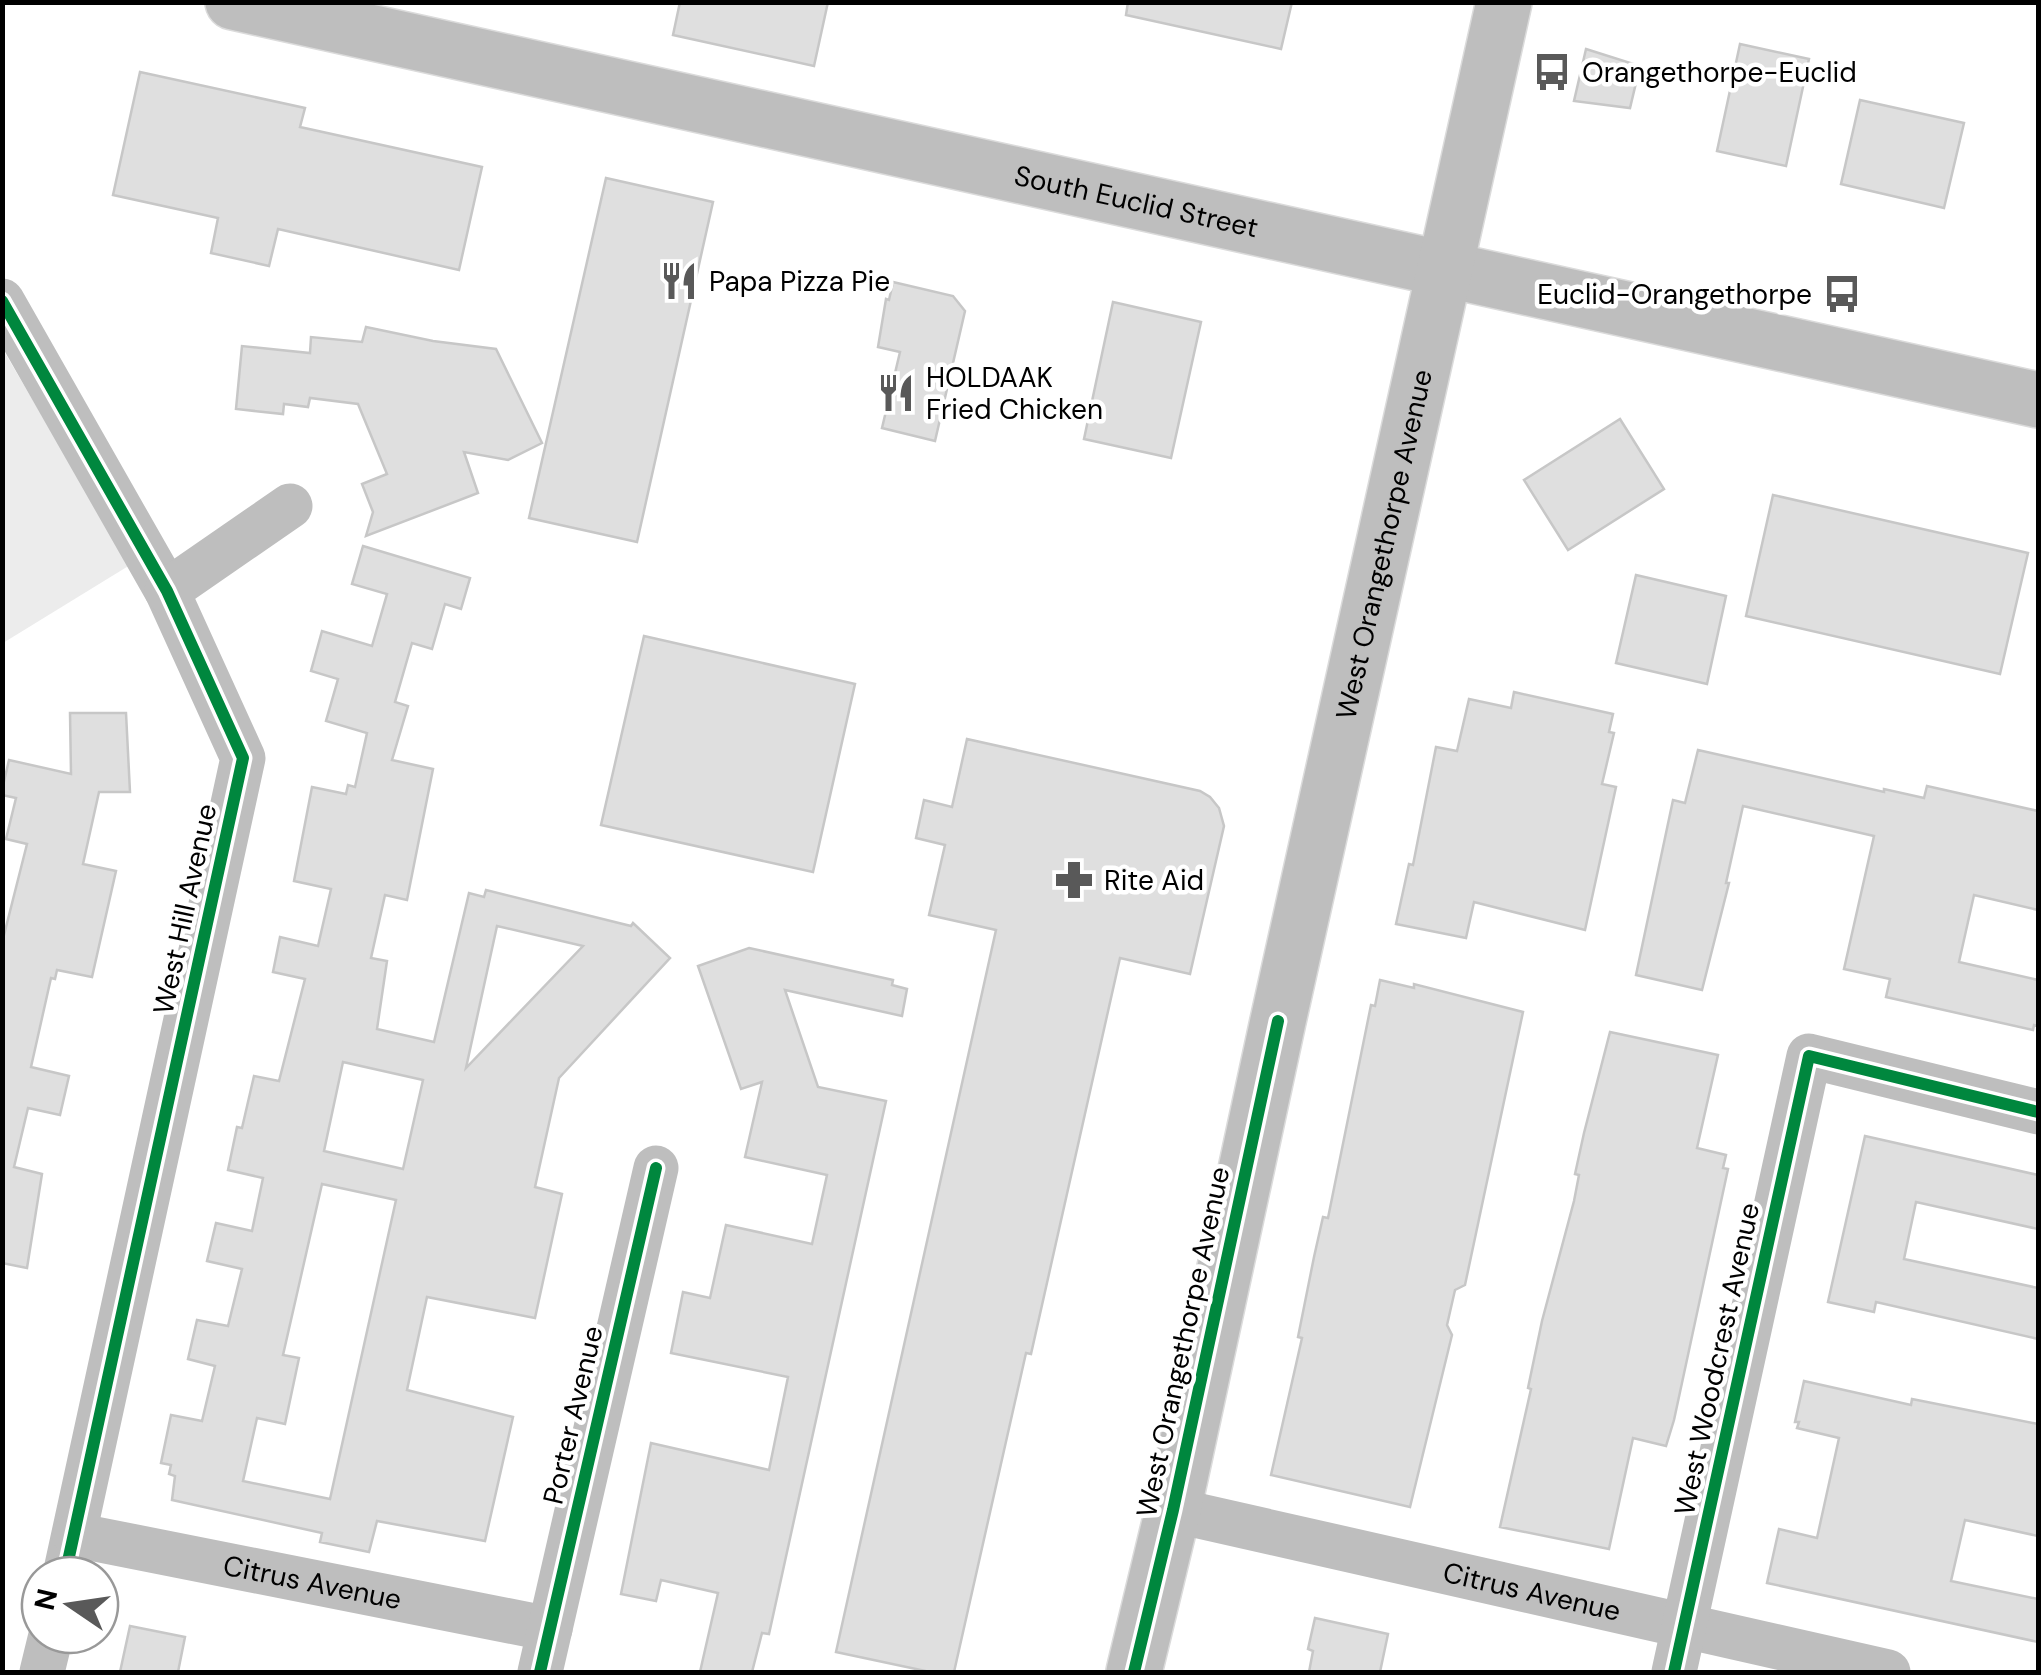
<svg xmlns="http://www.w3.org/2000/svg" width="2041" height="1675" font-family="'DM Sans',sans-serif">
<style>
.green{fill:#ececec}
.building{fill:#dfdfdf;stroke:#c7c7c7;stroke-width:2.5;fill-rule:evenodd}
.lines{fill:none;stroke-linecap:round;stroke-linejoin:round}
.major-casing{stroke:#dbdbdb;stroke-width:58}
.minor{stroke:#bebebe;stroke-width:45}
.major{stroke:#bebebe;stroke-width:55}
.cycleway-casing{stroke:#fff;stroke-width:19}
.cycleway{stroke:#00873e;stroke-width:12}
.labels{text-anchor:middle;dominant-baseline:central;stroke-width:9;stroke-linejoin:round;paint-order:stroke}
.poi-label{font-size:28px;fill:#000;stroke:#fff;text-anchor:start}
.street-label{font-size:28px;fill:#000;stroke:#fff}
</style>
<rect width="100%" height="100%" fill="#fff"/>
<path class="green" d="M 2,348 L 130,565 L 3,643 L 2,643 Z"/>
<g class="building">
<path d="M 680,2 L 828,2 L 814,66 L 673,35 Z"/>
<path d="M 1128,2 L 1292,2 L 1281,49 L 1126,15 Z"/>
<path d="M 1740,44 L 1809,59 L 1786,166 L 1717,151 Z"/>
<path d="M 1586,49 L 1640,66 L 1630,108 L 1574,101 Z"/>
<path d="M 140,72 L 305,108 L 300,127 L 482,167 L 459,270 L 278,229 L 269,266 L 211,253 L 218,218 L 113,195 Z"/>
<path d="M 1860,100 L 1964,123 L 1944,208 L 1841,184 Z"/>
<path d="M 606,178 L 713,202 L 637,542 L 529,518 Z"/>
<path d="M 893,282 L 953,296 L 965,311 L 935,441 L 882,428 L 900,352 L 878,347 L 886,299 L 889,300 Z"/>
<path d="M 1113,302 L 1201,322 L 1171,458 L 1084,439 Z"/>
<path d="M 366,327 L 433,341 L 496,349 L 542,443 L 508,460 L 464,452 L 478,493 L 366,536 L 373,512 L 362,484 L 387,474 L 358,404 L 310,398 L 308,407 L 284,404 L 283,414 L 236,409 L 242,346 L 310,353 L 311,337 L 362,342 Z"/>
<path d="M 1620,419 L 1664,489 L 1568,550 L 1524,480 Z"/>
<path d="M 1773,495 L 2028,553 L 2000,674 L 1746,616 Z"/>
<path d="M 363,546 L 470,578 L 461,609 L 445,604 L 432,649 L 412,643 L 395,702 L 408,706 L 392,760 L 433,769 L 407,900 L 385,895 L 371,958 L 387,961 L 377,1029 L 434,1042 L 469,893 L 484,897 L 486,890 L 631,926 L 633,923 L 670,958 L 559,1078 L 535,1187 L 562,1194 L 535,1318 L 427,1297 L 407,1390 L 513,1417 L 485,1541 L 377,1521 L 369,1552 L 320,1542 L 322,1533 L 172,1500 L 175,1476 L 169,1474 L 171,1465 L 161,1463 L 171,1415 L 202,1421 L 215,1366 L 188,1359 L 197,1320 L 228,1326 L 242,1269 L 207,1261 L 216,1223 L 252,1231 L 263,1178 L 228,1170 L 237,1127 L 242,1128 L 254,1076 L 279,1081 L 305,979 L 273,972 L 280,937 L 318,946 L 331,889 L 294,881 L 312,787 L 346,794 L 348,785 L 355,787 L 367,733 L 326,721 L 338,679 L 311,671 L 322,631 L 372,646 L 387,594 L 352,584 ZM 497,926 L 583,946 L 466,1068 ZM 343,1062 L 423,1080 L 403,1169 L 324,1151 ZM 322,1184 L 396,1200 L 330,1499 L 243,1481 L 257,1418 L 285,1424 L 299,1358 L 283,1355 Z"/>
<path d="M 1636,575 L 1726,596 L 1707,684 L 1616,663 Z"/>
<path d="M 644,636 L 855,684 L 813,872 L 601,825 Z"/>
<path d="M 1514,692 L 1613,714 L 1609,732 L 1614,733 L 1602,784 L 1616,787 L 1585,930 L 1474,902 L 1466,938 L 1396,924 L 1409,864 L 1413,865 L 1436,747 L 1457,751 L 1469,699 L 1511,708 Z"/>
<path d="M 70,713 L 126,713 L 130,792 L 99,792 L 83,864 L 116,871 L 92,977 L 57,970 L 55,979 L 51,978 L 31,1067 L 69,1076 L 60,1115 L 28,1108 L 14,1167 L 42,1174 L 27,1268 L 2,1263 L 2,943 L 27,844 L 6,839 L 16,798 L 2,795 L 2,790 L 9,760 L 71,774 Z"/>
<path d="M 967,739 L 1200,791 L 1210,797 L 1219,808 L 1224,826 L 1190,974 L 1120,958 L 1031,1354 L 1026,1353 L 954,1672 L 930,1672 L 836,1652 L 996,930 L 929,915 L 945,845 L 916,838 L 924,800 L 952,807 Z"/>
<path d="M 1698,750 L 1884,792 L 1884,789 L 1924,798 L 1927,786 L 2038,811 L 2038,910 L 1974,895 L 1959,962 L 2038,980 L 2038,1026 L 2034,1025 L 2033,1030 L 1886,997 L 1890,979 L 1844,969 L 1874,836 L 1743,806 L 1726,883 L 1729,883 L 1702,990 L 1636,975 L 1673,800 L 1685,803 Z"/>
<path d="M 749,948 L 893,980 L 892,985 L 907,989 L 902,1016 L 785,990 L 818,1087 L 886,1101 L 769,1634 L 762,1633 L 752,1672 L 700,1672 L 718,1593 L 661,1580 L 656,1601 L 621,1594 L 651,1443 L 769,1470 L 788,1377 L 671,1353 L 683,1292 L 710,1298 L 726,1225 L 812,1244 L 827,1175 L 745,1157 L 762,1082 L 741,1089 L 698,966 Z"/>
<path d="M 1380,980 L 1414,988 L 1414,984 L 1523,1012 L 1465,1285 L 1455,1290 L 1447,1325 L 1452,1335 L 1410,1507 L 1271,1475 L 1302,1338 L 1298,1337 L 1314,1257 L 1323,1217 L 1328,1218 L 1371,1005 L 1375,1006 Z"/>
<path d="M 1610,1032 L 1718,1055 L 1697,1148 L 1726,1155 L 1723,1168 L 1728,1169 L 1674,1420 L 1666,1446 L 1633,1438 L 1609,1549 L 1500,1527 L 1531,1389 L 1528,1388 L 1542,1321 L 1574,1201 L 1579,1175 L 1575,1174 L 1584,1133 Z"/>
<path d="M 1865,1136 L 2038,1175 L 2038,1229 L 1916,1202 L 1904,1259 L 2038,1288 L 2038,1339 L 1876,1302 L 1874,1312 L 1828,1302 Z"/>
<path d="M 1804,1381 L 1911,1405 L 1912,1399 L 2038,1424 L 2038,1536 L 1965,1520 L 1951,1581 L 2038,1599 L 2038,1642 L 1767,1583 L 1779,1529 L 1817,1538 L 1839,1438 L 1797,1428 L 1799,1422 L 1795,1422 Z"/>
<path d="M 1315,1618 L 1388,1634 L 1380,1672 L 1309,1672 L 1313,1651 L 1308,1649 Z"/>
<path d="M 130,1626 L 185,1637 L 178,1672 L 120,1672 Z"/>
</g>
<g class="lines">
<g class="major-casing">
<g id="major">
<path id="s3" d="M 233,2 L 2038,400"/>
<path id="s4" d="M 1134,1672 L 1173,1510 L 1278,1021 L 1504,2"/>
</g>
</g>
<g class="minor">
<path d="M 2,301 L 167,591 L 243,758 L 65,1575"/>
<path d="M 167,591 L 290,506"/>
<path id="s1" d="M 1173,1510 L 1888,1672"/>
<path id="s2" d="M 75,1535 L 550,1629"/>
<path d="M 42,1672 L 51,1635"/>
<path d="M 540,1672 L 656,1168"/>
<path d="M 1674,1672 L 1809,1056 L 2038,1112"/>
</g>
<use href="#major" class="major"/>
<g class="cycleway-casing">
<g id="cycleway">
<path d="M 2,301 L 167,591 L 243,758 L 65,1575"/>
<path d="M 540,1672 L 656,1168"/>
<path d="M 1134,1672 L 1173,1510 L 1278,1021"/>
<path d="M 1674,1672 L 1809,1056 L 2038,1112"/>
</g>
</g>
<use href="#cycleway" class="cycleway"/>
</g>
<defs>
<g id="bus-bare" transform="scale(3)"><path d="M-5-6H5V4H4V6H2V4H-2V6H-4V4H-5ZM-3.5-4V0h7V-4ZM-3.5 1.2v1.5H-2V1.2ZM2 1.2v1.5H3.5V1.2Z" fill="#595959" stroke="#fff" stroke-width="2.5" paint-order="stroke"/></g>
<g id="restaurant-bare" transform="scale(3)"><path d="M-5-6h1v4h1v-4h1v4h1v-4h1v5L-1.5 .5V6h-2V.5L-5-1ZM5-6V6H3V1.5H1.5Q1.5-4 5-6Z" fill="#595959" stroke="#fff" stroke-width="2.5" paint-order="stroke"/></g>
<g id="pharmacy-bare" transform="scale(3)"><path d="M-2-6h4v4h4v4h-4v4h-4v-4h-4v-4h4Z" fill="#595959" stroke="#fff" stroke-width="2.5" paint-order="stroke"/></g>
</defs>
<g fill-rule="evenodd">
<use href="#bus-bare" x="1552" y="72"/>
<use href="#restaurant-bare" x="679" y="281"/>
<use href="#bus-bare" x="1842" y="294"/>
<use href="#restaurant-bare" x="896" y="393"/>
<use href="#pharmacy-bare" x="1074" y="880"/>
</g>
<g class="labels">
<g class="poi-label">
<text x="1582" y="72">Orangethorpe-Euclid</text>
<text x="709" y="281">Papa Pizza Pie</text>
<text x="1812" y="294" text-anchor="end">Euclid-Orangethorpe</text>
<text x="926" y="377">HOLDAAK<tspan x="926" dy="32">Fried Chicken</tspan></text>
<text x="1104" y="880">Rite Aid</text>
</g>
<g class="street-label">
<text stroke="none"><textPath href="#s3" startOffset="925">South Euclid Street</textPath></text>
<text stroke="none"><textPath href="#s4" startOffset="1155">West Orangethorpe Avenue</textPath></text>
<text transform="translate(185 909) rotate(-78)">West Hill Avenue</text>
<text transform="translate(1183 1342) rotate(-78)">West Orangethorpe Avenue</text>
<text transform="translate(1717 1359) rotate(-78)">West Woodcrest Avenue</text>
<text transform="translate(573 1415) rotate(-77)">Porter Avenue</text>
<text stroke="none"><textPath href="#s2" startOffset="242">Citrus Avenue</textPath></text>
<text stroke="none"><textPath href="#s1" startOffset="368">Citrus Avenue</textPath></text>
</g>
</g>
<rect width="2041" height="1675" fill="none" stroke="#000000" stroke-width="10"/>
<g transform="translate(70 1605) rotate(283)"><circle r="48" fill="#ffffff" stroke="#999999" stroke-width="2.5"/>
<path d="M0-8L18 38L0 25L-18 38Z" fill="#595959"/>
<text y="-15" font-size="28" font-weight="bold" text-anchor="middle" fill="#000000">N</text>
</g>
</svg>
